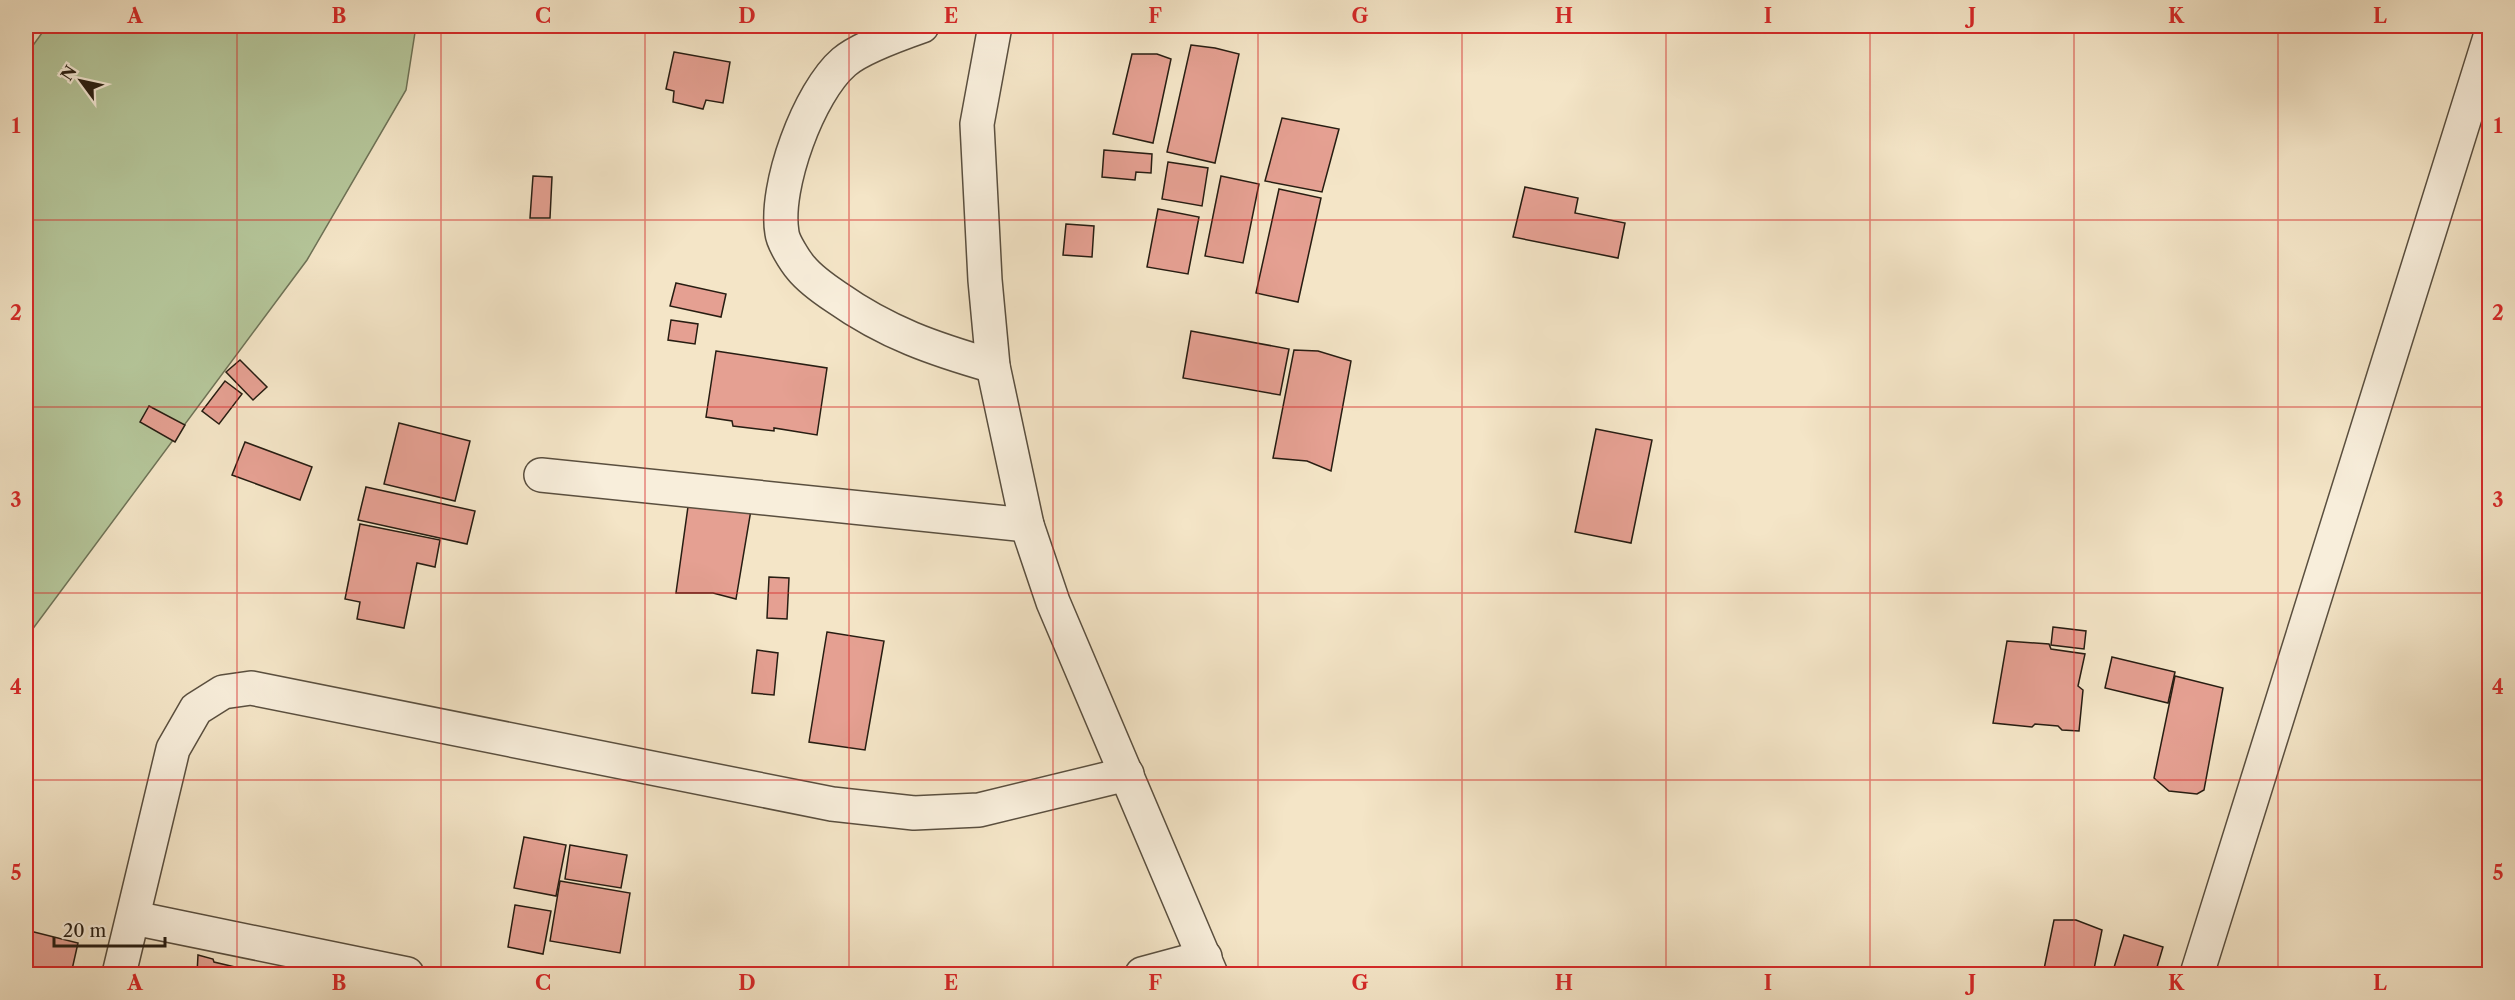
<svg xmlns="http://www.w3.org/2000/svg" width="2515" height="1000" font-family="'Libre Caslon Text',serif">
<style>
.green{fill:#b5c69a;stroke:#6e7256;stroke-width:1.5}
.building{fill:#e5a092;stroke:#271d12;stroke-width:1.5}
.lines{fill:none;stroke-linecap:round;stroke-linejoin:round}
.minor-casing{stroke:#5a4f3f;stroke-width:36}
.tertiary-casing{stroke:#5a4f3f;stroke-width:36}
.minor{stroke:#f8eedb;stroke-width:33}
.tertiary{stroke:#f8eedb;stroke-width:33}
.grid{fill:none;stroke:#d62828;stroke-width:1.5;stroke-opacity:0.55}
.neatline{fill:none;stroke:#d62828;stroke-width:2}
.grid-label{font-size:20px;text-anchor:middle;font-weight:bold;fill:#d62828}
</style>
<rect width="100%" height="100%" fill="#f4e5c7"/>
<filter id="stains"><feTurbulence type="fractalNoise" baseFrequency=".00333" numOctaves="4"/><feColorMatrix values="0 0 0 0 .2 0 0 0 0 .09 0 0 0 0 .02 0 0 0 .5 -.17"/></filter>
<radialGradient id="worn" r=".72"><stop offset=".6" stop-color="#630" stop-opacity="0"/><stop offset="1" stop-color="#630" stop-opacity=".3"/></radialGradient>
<path class="green" d="M 47,26 L 416,26 L 406,90 L 307,260 L 26,638 L 26,55 Z"/>
<g class="building">
<path d="M 1191,45 L 1215,48 L 1239,54 L 1215,163 L 1167,152 Z"/>
<path d="M 674,52 L 730,62 L 723,103 L 706,100 L 703,109 L 673,102 L 674,91 L 666,89 Z"/>
<path d="M 1132,54 L 1157,54 L 1171,59 L 1153,143 L 1113,134 Z"/>
<path d="M 1282,118 L 1339,129 L 1322,192 L 1265,181 Z"/>
<path d="M 1104,150 L 1152,154 L 1151,173 L 1136,172 L 1135,180 L 1102,177 Z"/>
<path d="M 1168,162 L 1208,168 L 1202,206 L 1162,199 Z"/>
<path d="M 533,176 L 552,177 L 550,218 L 530,218 Z"/>
<path d="M 1221,176 L 1259,184 L 1243,263 L 1205,256 Z"/>
<path d="M 1525,187 L 1578,198 L 1575,213 L 1625,223 L 1618,258 L 1513,237 Z"/>
<path d="M 1279,189 L 1321,198 L 1298,302 L 1256,293 Z"/>
<path d="M 1158,209 L 1199,217 L 1188,274 L 1147,267 Z"/>
<path d="M 1066,224 L 1094,226 L 1092,257 L 1063,255 Z"/>
<path d="M 676,283 L 726,294 L 721,317 L 670,306 Z"/>
<path d="M 671,320 L 698,324 L 695,344 L 668,340 Z"/>
<path d="M 1191,331 L 1289,349 L 1280,395 L 1183,378 Z"/>
<path d="M 1294,350 L 1318,351 L 1351,361 L 1331,471 L 1307,461 L 1273,458 Z"/>
<path d="M 716,351 L 827,368 L 817,435 L 774,428 L 774,431 L 733,426 L 732,421 L 706,417 Z"/>
<path d="M 240,360 L 267,387 L 253,400 L 226,372 Z"/>
<path d="M 225,381 L 242,394 L 219,424 L 202,411 Z"/>
<path d="M 149,406 L 185,425 L 175,442 L 140,422 Z"/>
<path d="M 399,423 L 470,441 L 455,501 L 384,484 Z"/>
<path d="M 1596,429 L 1652,440 L 1631,543 L 1575,532 Z"/>
<path d="M 245,442 L 312,467 L 300,500 L 232,475 Z"/>
<path d="M 691,485 L 753,498 L 736,599 L 713,593 L 676,593 Z"/>
<path d="M 366,487 L 475,511 L 467,544 L 358,520 Z"/>
<path d="M 360,524 L 440,540 L 435,567 L 417,563 L 404,628 L 357,619 L 360,602 L 345,599 Z"/>
<path d="M 769,577 L 789,578 L 787,619 L 767,618 Z"/>
<path d="M 2053,627 L 2086,631 L 2084,649 L 2051,645 Z"/>
<path d="M 827,632 L 884,641 L 865,750 L 809,742 Z"/>
<path d="M 2007,641 L 2049,644 L 2051,649 L 2085,654 L 2078,686 L 2083,690 L 2079,731 L 2062,730 L 2058,726 L 2035,724 L 2032,727 L 1993,723 Z"/>
<path d="M 757,650 L 778,653 L 774,695 L 752,693 Z"/>
<path d="M 2112,657 L 2175,672 L 2168,703 L 2105,688 Z"/>
<path d="M 2175,676 L 2223,688 L 2204,790 L 2197,794 L 2169,791 L 2154,778 Z"/>
<path d="M 524,837 L 566,845 L 556,896 L 514,888 Z"/>
<path d="M 570,845 L 627,855 L 621,888 L 565,879 Z"/>
<path d="M 560,881 L 630,893 L 620,953 L 550,941 Z"/>
<path d="M 515,905 L 551,911 L 543,954 L 508,947 Z"/>
<path d="M 2054,920 L 2076,920 L 2102,930 L 2093,974 L 2043,974 Z"/>
<path d="M 26,930 L 78,943 L 71,974 L 26,974 Z"/>
<path d="M 2124,935 L 2163,947 L 2155,974 L 2112,974 Z"/>
<path d="M 198,955 L 213,959 L 214,962 L 244,969 L 245,974 L 197,974 Z"/>
</g>
<g class="lines">
<g class="minor-casing">
<g id="minor">
<path d="M 922,26 C 902,33 860,48 844,62 C 809,92 774,187 782,233 C 783,242 795,261 801,268 C 810,279 824,289 836,297 C 887,333 934,349 993,366"/>
<path d="M 995,26 L 977,124 L 985,280 L 993,366 L 1027,525 L 1053,602 L 1211,974"/>
<path d="M 541,475 L 1027,525"/>
<path d="M 134,918 L 407,974"/>
<path d="M 119,974 L 173,749 L 196,709 L 223,692 L 251,688 L 832,804 L 914,813 L 979,810 L 1127,774"/>
<path d="M 1142,974 L 1205,957"/>
</g>
</g>
<g class="tertiary-casing">
<path id="tertiary" d="M 2197,974 L 2490,37"/>
</g>
<use href="#minor" class="minor"/>
<use href="#tertiary" class="tertiary"/>
</g>
<path class="grid" d="M 237,26 L 237,974M 441,26 L 441,974M 645,26 L 645,974M 849,26 L 849,974M 1053,26 L 1053,974M 1258,26 L 1258,974M 1462,26 L 1462,974M 1666,26 L 1666,974M 1870,26 L 1870,974M 2074,26 L 2074,974M 2278,26 L 2278,974M 26,220 L 2490,220M 26,407 L 2490,407M 26,593 L 2490,593M 26,780 L 2490,780"/>
<rect width="2515" height="1000" fill="none" stroke="#f4e5c7" stroke-width="66"/>
<g transform="translate(81 81) rotate(303)" stroke="#f8eedb" stroke-width="4.5" paint-order="stroke">
<path d="M0-4.5L10 22L0 15L-10 22Z" fill="#271d12"/>
<text y="-9" font-size="16" font-weight="bold" text-anchor="middle" fill="#271d12">N</text>
</g>
<path d="M54 937v9h111v-9" fill="none" stroke="#271d12" stroke-width="3"/>
<text x="63" y="937" font-size="18" fill="#271d12" stroke="#f8eedb" stroke-width="4.5" paint-order="stroke">20 m</text>
<rect x="33" y="33" width="2449" height="934" class="neatline"/>
<g class="grid-label">
<text x="135" y="23">A</text>
<text x="339" y="23">B</text>
<text x="543" y="23">C</text>
<text x="747" y="23">D</text>
<text x="951" y="23">E</text>
<text x="1155" y="23">F</text>
<text x="1360" y="23">G</text>
<text x="1564" y="23">H</text>
<text x="1768" y="23">I</text>
<text x="1972" y="23">J</text>
<text x="2176" y="23">K</text>
<text x="2380" y="23">L</text>
<text x="16" y="133">1</text>
<text x="2498" y="133">1</text>
<text x="16" y="320">2</text>
<text x="2498" y="320">2</text>
<text x="16" y="507">3</text>
<text x="2498" y="507">3</text>
<text x="16" y="694">4</text>
<text x="2498" y="694">4</text>
<text x="16" y="880">5</text>
<text x="2498" y="880">5</text>
<text x="135" y="990">A</text>
<text x="339" y="990">B</text>
<text x="543" y="990">C</text>
<text x="747" y="990">D</text>
<text x="951" y="990">E</text>
<text x="1155" y="990">F</text>
<text x="1360" y="990">G</text>
<text x="1564" y="990">H</text>
<text x="1768" y="990">I</text>
<text x="1972" y="990">J</text>
<text x="2176" y="990">K</text>
<text x="2380" y="990">L</text>
</g>
<rect width="100%" height="100%" filter="url(#stains)"/>
<rect width="100%" height="100%" fill="url(#worn)"/>
</svg>
